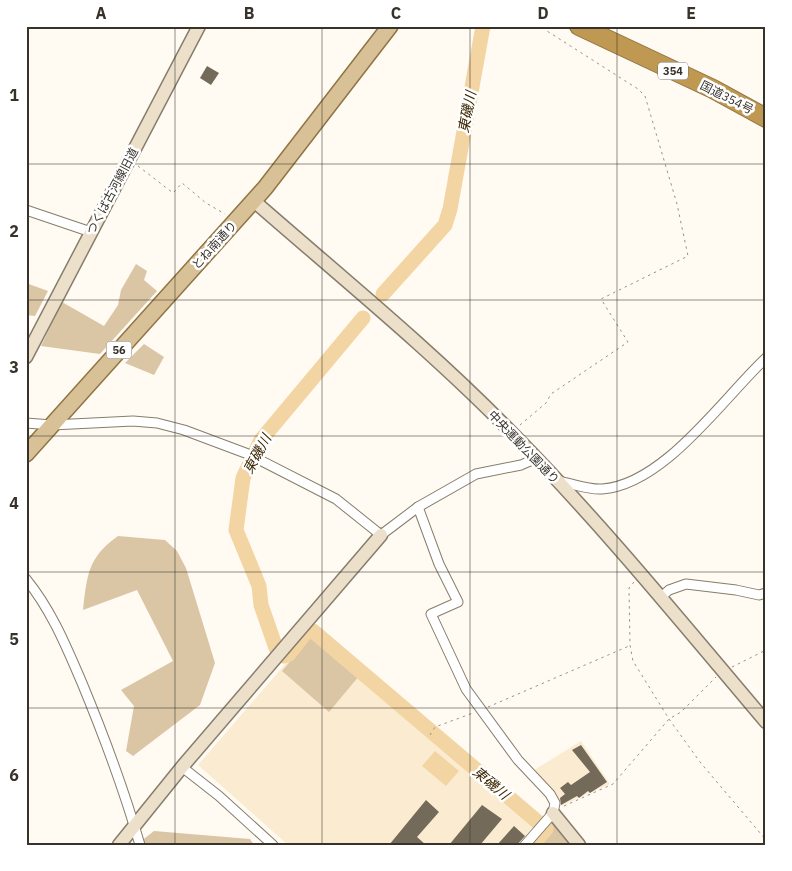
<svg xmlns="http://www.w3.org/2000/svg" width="792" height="871" font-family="'IBM Plex Sans','Noto Sans JP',sans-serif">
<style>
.built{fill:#fbecd1}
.green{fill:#dac6a5}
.water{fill:#f3d5a3}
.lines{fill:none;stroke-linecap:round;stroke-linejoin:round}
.river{stroke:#f3d5a3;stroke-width:15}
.building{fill:#746a59}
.street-casing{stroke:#877d6b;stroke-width:11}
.secondary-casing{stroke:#877d6b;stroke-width:15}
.primary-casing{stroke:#8f7544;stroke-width:18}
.highway-casing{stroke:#8f7544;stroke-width:20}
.path{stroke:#97938b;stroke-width:1;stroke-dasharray:2.5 4;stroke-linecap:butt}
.street{stroke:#fff;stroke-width:9}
.secondary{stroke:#ece0cb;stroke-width:12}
.primary{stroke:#d9c197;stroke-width:15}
.highway{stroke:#bf9851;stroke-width:18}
.grid{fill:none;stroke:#37332b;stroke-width:1;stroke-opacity:0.55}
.labels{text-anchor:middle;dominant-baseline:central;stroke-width:5;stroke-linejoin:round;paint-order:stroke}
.shield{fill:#fff;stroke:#73706b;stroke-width:1}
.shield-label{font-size:11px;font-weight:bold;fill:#37332b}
.street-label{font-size:12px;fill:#37332b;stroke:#fff}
.water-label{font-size:14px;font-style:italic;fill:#3b2700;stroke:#fff}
.neatline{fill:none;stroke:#37332b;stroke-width:2}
.grid-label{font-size:16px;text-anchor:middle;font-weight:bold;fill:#37332b}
</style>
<rect width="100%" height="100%" fill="#fffaf2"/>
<g class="built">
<path d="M 312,633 L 535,824 L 518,845 L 288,845 L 198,765 Z"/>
<path d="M 581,741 L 610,784 L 561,806 L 531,772 Z"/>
</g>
<g class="green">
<path d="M 136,264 L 147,271 L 144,280 L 157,291 L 100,354 L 41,346 L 62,302 L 104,326 L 118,305 L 121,290 Z"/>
<path d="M 26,283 L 48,291 L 35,316 L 26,315 Z"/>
<path d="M 144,344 L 164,357 L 154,375 L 125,363 Z"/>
<path d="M 118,536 L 165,540 L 177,551 L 186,568 L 215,663 L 200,705 L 133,756 L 126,751 L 134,706 L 121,690 L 173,661 L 137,590 L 83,610 C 87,575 88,557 118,536 Z"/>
<path d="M 313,634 L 359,676 L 329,712 L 282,671 Z"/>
<path d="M 553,813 L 579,845 L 528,845 Z"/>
<path d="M 154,831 L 250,839 L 254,845 L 136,845 Z"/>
</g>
<g class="water">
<path d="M 481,26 L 486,26 L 479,60 L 474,60 Z"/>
<path d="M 435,751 L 459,771 L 446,786 L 422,766 Z"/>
</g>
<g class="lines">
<g class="river">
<path d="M 383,294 L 445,225 L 450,209 L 483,26"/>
<path d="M 276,648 L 261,605 L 259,586 L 236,530 L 243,478 L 261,440 L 363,318"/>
<path d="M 284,656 L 289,654 L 306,632 L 313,631 L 546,829 L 532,845"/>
</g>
</g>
<g class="building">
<path d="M 207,66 L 219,73 L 211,85 L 200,78 Z"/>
<path d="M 581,745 L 607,782 L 590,793 L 588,791 L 579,798 L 577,796 L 561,805 L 560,798 L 565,794 L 560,788 L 568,782 L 571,785 L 590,772 L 572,750 Z"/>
<path d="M 426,800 L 439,812 L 417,837 L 426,845 L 389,845 Z"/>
<path d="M 482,805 L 502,819 L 480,845 L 449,845 Z"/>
<path d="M 514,826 L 525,836 L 517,845 L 497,845 Z"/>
</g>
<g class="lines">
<g class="street-casing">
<g id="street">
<path d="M 26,210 L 91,232"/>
<path d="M 26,423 L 52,425 L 133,421 L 157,423 L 184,430 L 248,454 L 336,499 L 381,535 L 418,507 L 476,474 L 521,465 L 537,458"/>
<path d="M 557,481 C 572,483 587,490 602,489 C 664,485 723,398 766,358"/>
<path d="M 418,507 L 439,564 L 458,602 L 431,614 L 466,689 L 518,760 L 550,794 L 555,803 L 553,813 L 525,845"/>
<path d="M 26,579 C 52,611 66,646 82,683 C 104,736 124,790 140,845"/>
<path d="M 660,598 L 669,590 L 686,584 L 736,590 L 759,595 L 766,593"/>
<path d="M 182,767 L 219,796 L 273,845"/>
</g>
</g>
<g class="secondary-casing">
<g id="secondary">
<path d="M 254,201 C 341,277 431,350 512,433 C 602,524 683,624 766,722"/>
<path d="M 26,357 L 199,26"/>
<path d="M 553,813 L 579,845"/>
<path d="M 119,845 L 182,767 L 381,535"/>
</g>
</g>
<g class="primary-casing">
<path id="primary" d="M 26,454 L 265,188 L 390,26"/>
</g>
<g class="highway-casing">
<path id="highway" d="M 579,26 L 713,89 L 766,118"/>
</g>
<g class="path">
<path d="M 138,166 L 173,193 L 182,183 L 206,203 L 225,214"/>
<path d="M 520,425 L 546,403 L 551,394 L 628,342 L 601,299 L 688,256 L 677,204 L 645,96 L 638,89 L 547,31 L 548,26"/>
<path d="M 634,582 L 629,588 L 630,645 L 633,661 L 669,719 L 700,762 L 766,840"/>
<path d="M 732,667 L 766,650"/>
<path d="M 488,707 L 629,646"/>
<path d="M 430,735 L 435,727 L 473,713"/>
<path d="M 564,806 L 613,784 L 669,719 L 681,712 L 716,677"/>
</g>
<use href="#street" class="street"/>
<use href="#secondary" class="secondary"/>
<use href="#primary" class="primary"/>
<use href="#highway" class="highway"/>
</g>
<path class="grid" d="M 175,26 L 175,845M 322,26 L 322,845M 470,26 L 470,845M 617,26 L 617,845M 26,164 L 766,164M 26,300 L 766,300M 26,436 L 766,436M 26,572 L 766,572M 26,708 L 766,708"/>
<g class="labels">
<g class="shield">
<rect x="658" y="62.5" width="30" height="17" rx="4"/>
<rect x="106.5" y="341.5" width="25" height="17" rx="4"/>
</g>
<g class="shield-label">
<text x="673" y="71">354</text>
<text x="119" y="350">56</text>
</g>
<g class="street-label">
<text transform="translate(727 97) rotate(27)">国道354号</text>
<text transform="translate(112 191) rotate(-62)">つくば古河線旧道</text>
<text transform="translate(214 245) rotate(-48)">とね南通り</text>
<text transform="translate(524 447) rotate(46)">中央運動公園通り</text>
</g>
<g class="water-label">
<text transform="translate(467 112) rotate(-79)">東磯川</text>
<text transform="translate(257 454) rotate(-61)">東磯川</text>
<text transform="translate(491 783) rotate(40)">東磯川</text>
</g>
</g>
<rect width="792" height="871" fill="none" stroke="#ffffff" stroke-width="55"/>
<rect x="28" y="28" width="736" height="816" class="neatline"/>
<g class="grid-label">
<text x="101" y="19">A</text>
<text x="249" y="19">B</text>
<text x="396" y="19">C</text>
<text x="543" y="19">D</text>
<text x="691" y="19">E</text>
<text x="14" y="101">1</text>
<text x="14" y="237">2</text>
<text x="14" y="373">3</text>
<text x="14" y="509">4</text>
<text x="14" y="645">5</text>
<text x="14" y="781">6</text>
</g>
</svg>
